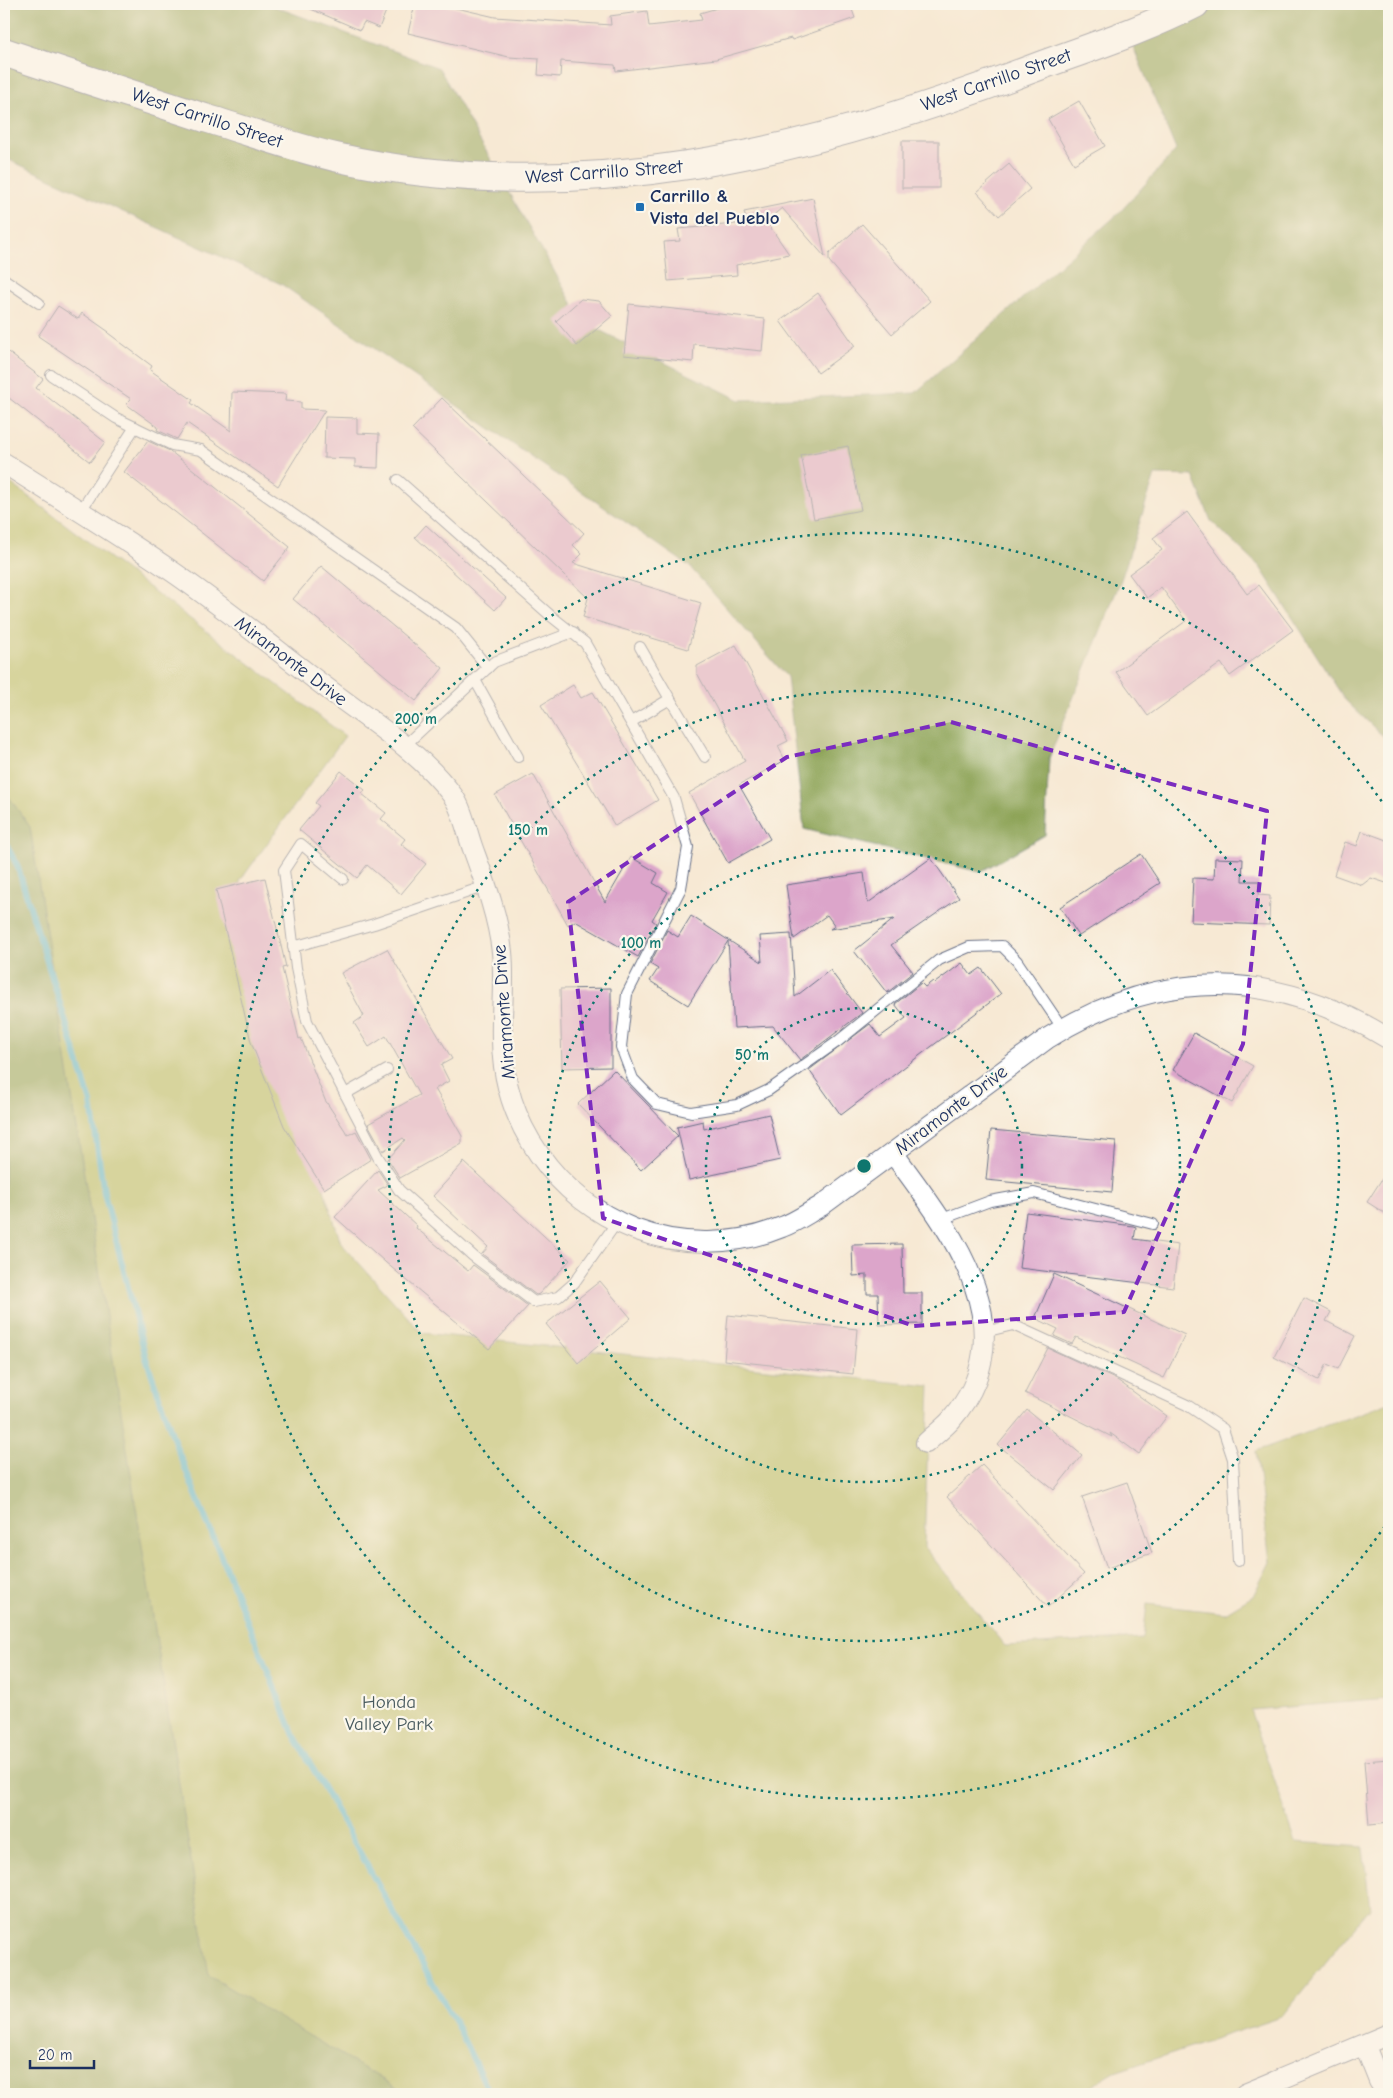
<svg xmlns="http://www.w3.org/2000/svg" width="1393" height="2098" font-family="'Comic Neue',sans-serif">
<style>
.green{fill:#afba5c;stroke:#65745d}
.forest{fill:#8ba254;stroke:#536859}
.lines{fill:none;stroke-linecap:round;stroke-linejoin:round}
.stream{stroke:#51b5cf;stroke-width:6}
.building{fill:#dca5ca}
.service-casing{stroke:#687087;stroke-width:12}
.minor-casing{stroke:#687087;stroke-width:22}
.secondary-casing{stroke:#687087;stroke-width:30}
.service{stroke:#fff;stroke-width:10}
.minor{stroke:#fff;stroke-width:20}
.secondary{stroke:#fff;stroke-width:28}
.marked{fill:none;stroke:#7b2cbf;stroke-width:4;stroke-dasharray:10 6;stroke-linejoin:round}
.ring{fill:none;stroke:#0f766e;stroke-width:2.5;stroke-dasharray:2.5 5}
.poi-dot{fill:#1f6fb2;stroke:#fbf7ec;stroke-width:2}
.labels{text-anchor:middle;dominant-baseline:central;stroke-width:4.5;stroke-linejoin:round;paint-order:stroke}
.street-label{font-size:19px;fill:#1b2f5e;stroke:#fbf7ec}
.poi-label{font-size:19px;font-weight:bold;fill:#1b2f5e;stroke:#fbf7ec;text-anchor:start}
.park-label{font-size:19px;fill:#47595d;stroke:#fbf7ec}
.centre{fill:#0f766e;stroke:#fbf7ec;stroke-width:2.5}
.ring-label{font-size:15px;text-anchor:middle;font-weight:bold;fill:#0f766e;stroke:#fbf7ec;stroke-width:4.5;stroke-linejoin:round;paint-order:stroke}
</style>
<rect width="100%" height="100%" fill="#fbf7ec"/>
<filter id="ink" filterUnits="userSpaceOnUse"><feTurbulence type="fractalNoise" baseFrequency=".02" numOctaves="2"/><feDisplacementMap in="SourceGraphic" scale="10" xChannelSelector="R" yChannelSelector="G"/><feConvolveMatrix kernelMatrix="1 2 1 2 8 2 1 2 1" color-interpolation-filters="sRGB"/></filter>
<filter id="wash" filterUnits="userSpaceOnUse"><feTurbulence type="fractalNoise" baseFrequency=".0096" numOctaves="4" result="noise"/><feDisplacementMap in="SourceGraphic" scale="20" xChannelSelector="R" yChannelSelector="G"/><feGaussianBlur stdDeviation="1.12" result="paint"/><feColorMatrix in="noise" values="0 0 0 0 0 0 0 0 0 0 0 0 0 0 0 0 0 1.4 0 .05"/><feComposite in="paint" operator="in"/></filter>
<g filter="url(#wash)">
<rect width="100%" height="100%" fill="#f7e9d4"/>
<path class="green" d="M 4,478 L 345,736 L 240,881 L 237,918 L 341,1243 L 422,1333 L 930,1386 L 924,1547 L 1005,1646 L 1143,1638 L 1147,1604 L 1225,1613 L 1253,1596 L 1270,1562 L 1256,1451 L 1389,1403 L 1389,1699 L 1250,1710 L 1296,1842 L 1363,1847 L 1370,1908 L 1281,2017 L 1115,2072 L 1078,2094 L 4,2094 Z"/>
<g class="forest">
<path d="M 4,4 L 268,4 L 439,68 L 583,322 L 740,400 L 915,393 L 1119,213 L 1176,150 L 1127,32 L 1191,4 L 1389,4 L 1389,742 L 1345,700 L 1260,567 L 1211,521 L 1193,476 L 1155,475 L 1121,580 L 1049,758 L 1045,835 L 980,872 L 804,829 L 787,677 L 689,566 L 281,284 L 7,159 L 4,143 Z"/>
<path d="M 4,790 L 30,827 L 209,1976 L 407,2094 L 4,2094 Z"/>
</g>
<g class="lines">
<path class="stream" d="M 4,841 L 17,865 L 91,1103 L 104,1193 L 146,1358 L 176,1446 L 293,1733 L 457,2026 L 490,2094"/>
</g>
<g id="blocks">
<g class="building">
<path d="M 299,4 L 389,4 L 379,28 L 364,22 L 360,30 Z"/>
<path d="M 415,4 L 439,4 L 495,17 L 611,25 L 610,16 L 647,11 L 649,26 L 702,20 L 700,13 L 731,4 L 850,4 L 855,18 L 792,40 L 791,38 L 716,59 L 616,71 L 615,65 L 561,61 L 560,77 L 538,75 L 539,59 L 509,57 L 408,33 Z"/>
<path d="M 1079,101 L 1105,146 L 1074,164 L 1048,119 Z"/>
<rect x="902" y="141" width="37" height="47"/>
<path d="M 1009,164 L 1030,189 L 999,216 L 977,192 Z"/>
<path d="M 813,198 L 825,257 L 782,208 L 766,221 L 789,254 L 736,265 L 737,275 L 668,281 L 664,242 L 680,241 L 678,229 L 747,223 L 744,212 Z"/>
<path d="M 862,224 L 930,301 L 892,334 L 829,261 L 829,254 Z"/>
<path d="M 818,293 L 855,346 L 818,373 L 780,321 Z"/>
<path d="M 581,299 L 599,301 L 612,316 L 577,346 L 556,321 Z"/>
<path d="M 629,304 L 765,319 L 762,351 L 694,344 L 693,362 L 624,355 Z"/>
<path d="M 58,306 L 78,319 L 82,313 L 109,332 L 108,333 L 152,366 L 150,370 L 193,400 L 191,403 L 231,431 L 232,392 L 286,394 L 285,401 L 301,402 L 301,409 L 325,410 L 278,486 L 187,423 L 177,439 L 157,430 L 158,427 L 126,404 L 131,399 L 38,336 Z"/>
<path d="M 4,349 L 43,379 L 36,388 L 105,442 L 90,462 L 4,394 Z"/>
<path d="M 442,398 L 584,533 L 573,545 L 582,554 L 573,563 L 701,603 L 688,649 L 583,617 L 588,598 L 412,429 Z"/>
<path d="M 325,417 L 357,418 L 357,433 L 379,434 L 378,468 L 355,467 L 355,459 L 324,458 Z"/>
<path d="M 148,441 L 170,451 L 290,547 L 263,581 L 124,472 Z"/>
<path d="M 848,446 L 861,510 L 814,519 L 801,455 Z"/>
<path d="M 1187,512 L 1247,594 L 1259,585 L 1293,630 L 1230,676 L 1221,663 L 1148,716 L 1116,672 L 1186,621 L 1161,587 L 1147,598 L 1129,574 L 1162,550 L 1153,538 Z"/>
<path d="M 426,525 L 506,598 L 495,610 L 415,537 Z"/>
<path d="M 321,566 L 443,668 L 416,701 L 293,599 Z"/>
<path d="M 736,645 L 788,741 L 778,746 L 785,760 L 739,785 L 770,839 L 728,863 L 689,793 L 745,761 L 697,673 L 697,666 Z"/>
<path d="M 573,685 L 581,698 L 593,692 L 658,800 L 615,826 L 541,705 Z"/>
<path d="M 341,771 L 365,790 L 362,794 L 386,813 L 381,819 L 405,839 L 401,844 L 426,864 L 401,894 L 367,865 L 357,878 L 299,830 L 319,806 L 315,803 Z"/>
<path d="M 533,774 L 605,902 L 631,857 L 658,873 L 653,883 L 668,892 L 652,920 L 656,923 L 638,957 L 575,921 L 568,925 L 495,795 Z"/>
<path d="M 1362,831 L 1389,841 L 1389,884 L 1371,878 L 1362,885 L 1334,875 L 1345,842 L 1357,846 Z"/>
<path d="M 1141,854 L 1160,883 L 1079,936 L 1060,907 Z"/>
<path d="M 931,858 L 959,898 L 891,945 L 913,972 L 887,993 L 854,951 L 894,919 L 830,929 L 835,926 L 827,915 L 794,939 L 786,885 L 864,873 L 868,903 Z"/>
<path d="M 1215,858 L 1243,859 L 1242,881 L 1259,881 L 1259,895 L 1270,896 L 1269,925 L 1191,922 L 1193,878 L 1214,879 Z"/>
<path d="M 265,878 L 286,967 L 282,968 L 299,1039 L 301,1038 L 325,1100 L 348,1135 L 356,1131 L 371,1159 L 324,1189 L 284,1126 L 251,1042 L 216,890 Z"/>
<path d="M 691,916 L 762,962 L 760,936 L 791,934 L 795,997 L 830,970 L 862,1013 L 800,1060 L 773,1026 L 734,1028 L 728,941 L 688,1005 L 650,981 L 658,969 L 650,964 L 667,930 L 678,937 Z"/>
<path d="M 387,949 L 452,1059 L 441,1065 L 449,1081 L 435,1089 L 462,1136 L 462,1143 L 400,1178 L 388,1159 L 405,1140 L 403,1138 L 383,1151 L 368,1124 L 419,1095 L 386,1036 L 369,1047 L 354,1023 L 364,1016 L 341,973 Z"/>
<path d="M 962,963 L 971,975 L 981,968 L 1001,994 L 841,1115 L 809,1070 L 870,1024 L 880,1037 L 906,1018 L 895,1004 L 921,983 L 925,987 L 933,981 L 935,983 Z"/>
<path d="M 611,988 L 611,1067 L 562,1068 L 560,989 Z"/>
<path d="M 1194,1033 L 1253,1066 L 1232,1103 L 1173,1070 Z"/>
<path d="M 614,1070 L 678,1136 L 641,1170 L 578,1104 Z"/>
<path d="M 769,1114 L 780,1160 L 689,1180 L 677,1127 L 703,1121 L 704,1129 Z"/>
<path d="M 991,1130 L 1116,1141 L 1112,1192 L 986,1180 Z"/>
<path d="M 464,1162 L 570,1260 L 539,1294 L 536,1295 L 482,1254 L 488,1247 L 433,1196 Z"/>
<path d="M 1389,1168 L 1389,1216 L 1367,1202 Z"/>
<path d="M 378,1170 L 388,1185 L 378,1190 L 417,1226 L 416,1228 L 468,1271 L 473,1265 L 528,1306 L 489,1349 L 385,1262 L 335,1217 Z"/>
<path d="M 1026,1212 L 1133,1226 L 1136,1227 L 1134,1239 L 1178,1245 L 1173,1287 L 1019,1268 Z"/>
<path d="M 902,1244 L 903,1293 L 922,1293 L 922,1324 L 879,1325 L 878,1294 L 867,1294 L 867,1275 L 853,1276 L 852,1245 Z"/>
<path d="M 1054,1274 L 1185,1335 L 1164,1378 L 1076,1337 L 1072,1344 L 1054,1336 L 1058,1329 L 1035,1318 Z"/>
<path d="M 600,1281 L 631,1318 L 578,1363 L 546,1324 Z"/>
<path d="M 1304,1298 L 1331,1312 L 1326,1321 L 1355,1336 L 1338,1369 L 1327,1364 L 1319,1380 L 1274,1357 Z"/>
<path d="M 728,1315 L 857,1329 L 853,1374 L 724,1360 Z"/>
<path d="M 1048,1348 L 1117,1380 L 1167,1416 L 1139,1454 L 1110,1433 L 1112,1437 L 1025,1393 Z"/>
<path d="M 1027,1410 L 1082,1455 L 1054,1490 L 998,1445 Z"/>
<path d="M 982,1465 L 1084,1574 L 1048,1607 L 947,1497 Z"/>
<path d="M 1127,1482 L 1152,1553 L 1107,1568 L 1082,1497 Z"/>
<path d="M 1389,1759 L 1389,1823 L 1369,1825 L 1364,1761 Z"/>
</g>
</g>
</g>
<g filter="url(#ink)">
<use href="#blocks" fill-opacity="0" stroke="#687087" stroke-width="1"/>
<g class="lines">
<g class="service-casing">
<g id="service">
<path d="M 4,279 L 39,303"/>
<path d="M 51,375 L 116,418 L 172,445 L 201,450 L 456,628 L 488,668"/>
<path d="M 398,480 L 551,616 L 585,643 L 674,798 L 688,847 L 681,888 L 627,994 L 621,1047 L 633,1079 L 657,1104 L 691,1112 L 737,1105 L 769,1090 L 837,1042 L 939,960 L 969,947 L 1002,946 L 1017,961 L 1063,1029"/>
<path d="M 80,512 L 135,427"/>
<path d="M 640,647 L 670,699"/>
<path d="M 475,680 L 518,757"/>
<path d="M 631,722 L 670,699 L 705,757"/>
<path d="M 403,747 L 494,662 L 573,632"/>
<path d="M 343,879 L 301,844 L 284,870 L 296,968 L 307,1021 L 378,1157 L 399,1190 L 473,1256 L 534,1302 L 558,1297 L 574,1283 L 617,1222"/>
<path d="M 293,947 L 374,924 L 486,886"/>
<path d="M 345,1094 L 387,1070"/>
<path d="M 942,1219 L 990,1201 L 1034,1193 L 1153,1224"/>
<path d="M 984,1332 L 1013,1325 L 1187,1405 L 1223,1429 L 1233,1459 L 1238,1561"/>
</g>
</g>
<g class="minor-casing">
<g id="minor">
<path d="M 4,463 C 60,499 118,534 173,572 C 225,608 274,648 324,686 C 367,719 420,751 453,796 C 463,810 467,833 473,849 C 485,882 498,916 502,952 C 505,981 501,1010 502,1040 C 503,1124 556,1198 634,1229 C 681,1247 736,1246 782,1227 C 796,1222 808,1213 821,1206 L 1048,1038 C 1161,966 1276,969 1389,1039"/>
<path d="M 893,1153 C 949,1229 1030,1329 951,1420 C 944,1428 934,1435 926,1443"/>
<path d="M 1365,2046 L 1379,2081 L 1388,2094"/>
<path d="M 1245,2094 L 1389,2034"/>
</g>
</g>
<g class="secondary-casing">
<path id="secondary" d="M 4,52 C 71,75 138,96 205,118 C 248,131 291,147 335,157 C 575,211 810,153 1034,68 C 1088,48 1144,30 1195,4"/>
</g>
<use href="#service" class="service"/>
<use href="#minor" class="minor"/>
<use href="#secondary" class="secondary"/>
</g>
</g>
<path d="M0 0H1393V2098H0ZM 951,722 L 1267,811 L 1243,1044 L 1124,1312 L 914,1326 L 603,1218 L 568,902 L 787,757 Z" fill="#f7e9d4" fill-opacity=".55" fill-rule="evenodd"/>
<path class="marked" d="M 951,722 L 1267,811 L 1243,1044 L 1124,1312 L 914,1326 L 603,1218 L 568,902 L 787,757 Z"/>
<g class="ring">
<circle cx="864" cy="1166" r="158"/>
<circle cx="864" cy="1166" r="316"/>
<circle cx="864" cy="1166" r="475"/>
<path d="M1389 1520A633 633 0 1 1 1389 812"/>
</g>
<rect class="poi-dot" x="635" y="202" width="10" height="10" rx="2.5"/>
<g class="labels">
<g class="street-label">
<text transform="translate(996 80) rotate(-19)">West Carrillo Street</text>
<text transform="translate(207 118) rotate(18)">West Carrillo Street</text>
<text transform="translate(604 172) rotate(-4)">West Carrillo Street</text>
<text transform="translate(291 661) rotate(37)">Miramonte Drive</text>
<text transform="translate(504 1012) rotate(-94)">Miramonte Drive</text>
<text transform="translate(951 1110) rotate(-37)">Miramonte Drive</text>
</g>
<g class="poi-label">
<text x="650" y="196">Carrillo &amp;<tspan x="650" dy="22">Vista del Pueblo</tspan></text>
</g>
<g class="park-label">
<text x="389" y="1702">Honda<tspan x="389" dy="22">Valley Park</tspan></text>
</g>
</g>
<circle cx="864" cy="1166" r="8" class="centre"/>
<g class="ring-label">
<text x="416" y="724">200 m</text>
<text x="528" y="835">150 m</text>
<text x="641" y="948">100 m</text>
<text x="752" y="1060">50 m</text>
</g>
<rect width="1393" height="2098" fill="none" stroke="#fbf7ec" stroke-width="20"/>
<path d="M30 2060v8h64v-8" fill="none" stroke="#1b2f5e" stroke-width="2.5"/>
<text x="38" y="2060" font-size="15" fill="#1b2f5e" stroke="#fbf7ec" stroke-width="4" paint-order="stroke">20 m</text>
</svg>
